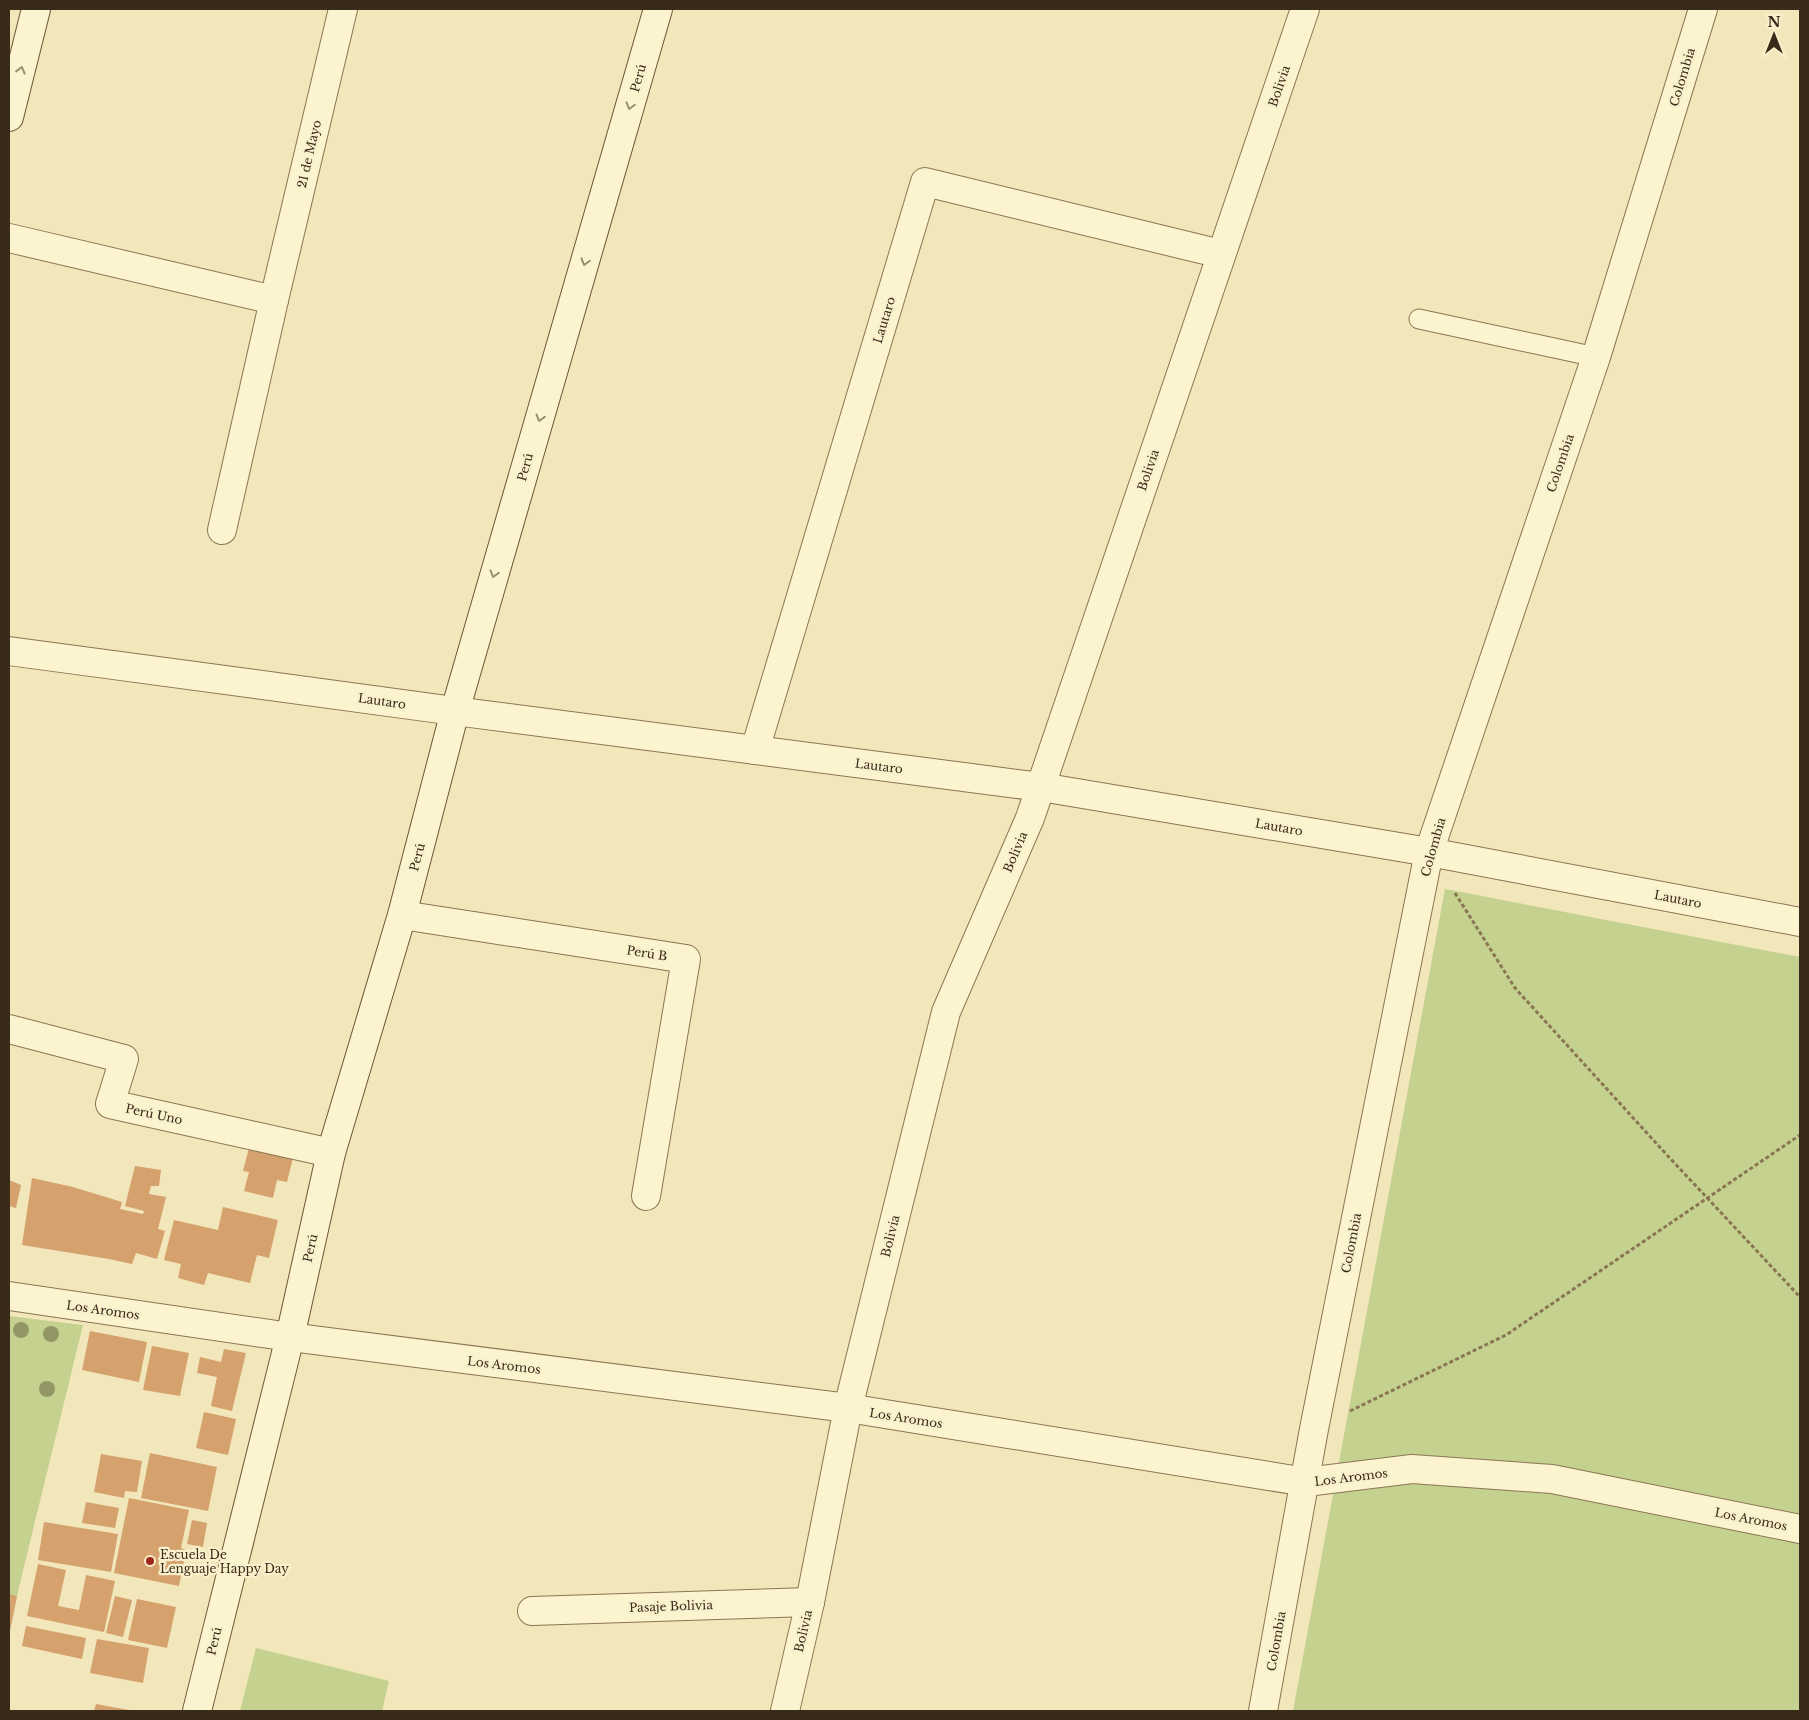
<svg xmlns="http://www.w3.org/2000/svg" width="1809" height="1720" font-family="'Libre Baskerville',serif">
<style>
.green{fill:#c4d18f}
.building{fill:#d5a16d}
.lines{fill:none;stroke-linecap:round;stroke-linejoin:round}
.service-casing{stroke:#8b7653;stroke-width:21}
.minor-casing{stroke:#8b7653;stroke-width:30}
.secondary-casing{stroke:#6d5637;stroke-width:30}
.path{stroke:#8b7653;stroke-width:3;stroke-dasharray:4 2.5;stroke-linecap:butt}
.service{stroke:#fcf3cf;stroke-width:19}
.minor{stroke:#fcf3cf;stroke-width:28}
.secondary{stroke:#fcf3cf;stroke-width:28}
.tree{fill:#929765}
.oneway{stroke:#9a8f74}
.poi-dot{fill:#a0271d;stroke:#f9f0cc;stroke-width:2}
.labels{text-anchor:middle;dominant-baseline:central;stroke-width:4.5;stroke-linejoin:round;paint-order:stroke}
.street-label{font-size:12px;fill:#392b1a;stroke:#f9f0cc}
.poi-label{font-size:12px;fill:#392b1a;stroke:#f9f0cc;text-anchor:start}
</style>
<rect width="100%" height="100%" fill="#f2e6bb"/>
<g class="green">
<path d="M 1445,889 L 1800,957 L 1800,1711 L 1293,1711 Z"/>
<path d="M 9,1316 L 83,1325 L 19,1587 L 9,1635 Z"/>
<path d="M 256,1648 L 389,1681 L 382,1711 L 240,1711 Z"/>
</g>
<g class="building">
<path d="M 249,1148 L 293,1158 L 287,1182 L 277,1180 L 273,1198 L 244,1191 L 249,1172 L 243,1171 Z"/>
<path d="M 135,1166 L 161,1170 L 159,1186 L 151,1186 L 149,1194 L 166,1197 L 158,1229 L 165,1231 L 157,1259 L 136,1253 L 132,1264 L 109,1259 L 22,1245 L 32,1178 L 73,1187 L 122,1202 L 120,1209 L 143,1214 L 144,1211 L 125,1206 Z"/>
<path d="M 9,1180 L 21,1185 L 16,1208 L 9,1206 Z"/>
<path d="M 223,1207 L 278,1220 L 269,1258 L 257,1255 L 250,1283 L 208,1273 L 204,1285 L 178,1278 L 181,1264 L 164,1260 L 174,1220 L 218,1230 Z"/>
<path d="M 90,1331 L 147,1342 L 139,1382 L 82,1370 Z"/>
<path d="M 152,1346 L 189,1353 L 180,1396 L 143,1390 Z"/>
<path d="M 224,1349 L 246,1353 L 232,1411 L 211,1406 L 217,1377 L 197,1373 L 200,1357 L 221,1362 Z"/>
<path d="M 204,1412 L 236,1419 L 228,1455 L 196,1448 Z"/>
<path d="M 150,1453 L 217,1467 L 208,1511 L 141,1498 Z"/>
<path d="M 101,1454 L 142,1461 L 137,1492 L 125,1491 L 124,1498 L 94,1492 Z"/>
<path d="M 129,1498 L 189,1510 L 181,1548 L 186,1550 L 179,1586 L 114,1573 Z"/>
<path d="M 86,1502 L 119,1508 L 115,1528 L 82,1523 Z"/>
<path d="M 192,1520 L 207,1523 L 203,1547 L 187,1544 Z"/>
<path d="M 44,1522 L 118,1534 L 111,1572 L 38,1560 Z"/>
<path d="M 38,1564 L 66,1570 L 58,1606 L 79,1610 L 86,1575 L 115,1581 L 104,1632 L 27,1616 Z"/>
<path d="M 9,1594 L 17,1596 L 10,1631 L 9,1631 Z"/>
<path d="M 115,1596 L 132,1600 L 123,1637 L 106,1633 Z"/>
<path d="M 137,1599 L 176,1607 L 167,1648 L 128,1640 Z"/>
<path d="M 26,1626 L 86,1638 L 82,1659 L 22,1646 Z"/>
<path d="M 97,1639 L 149,1648 L 143,1683 L 90,1673 Z"/>
<path d="M 96,1704 L 129,1710 L 129,1711 L 94,1711 Z"/>
</g>
<g class="lines">
<g class="service-casing">
<path id="service" d="M 1419,319 L 1596,357"/>
</g>
<g class="minor-casing">
<g id="minor">
<path d="M 9,238 L 274,300"/>
<path d="M 222,530 L 274,300 L 343,9"/>
<path d="M 9,651 L 455,711 L 1041,787 L 1429,852 L 1800,922"/>
<path d="M 755,750 L 925,182 L 1221,254"/>
<path d="M 402,915 L 686,959 L 646,1196"/>
<path d="M 9,1029 L 124,1059 L 110,1104 L 331,1153"/>
<path d="M 9,1296 L 290,1337 L 848,1408 L 1306,1482 L 1412,1469 L 1552,1479 L 1800,1529"/>
<path d="M 532,1611 L 810,1602"/>
<path d="M 785,1711 L 810,1602 L 848,1408 L 946,1012 L 1030,818 L 1305,9"/>
<path d="M 1263,1711 L 1314,1429 L 1429,852 L 1596,357 L 1703,9"/>
</g>
</g>
<g class="secondary-casing">
<g id="secondary">
<path d="M 9,117 L 36,9"/>
<path d="M 197,1711 L 290,1337 L 331,1153 L 402,915 L 455,711 L 658,9"/>
</g>
</g>
<g class="path">
<path d="M 1455,893 L 1515,988 L 1666,1154 L 1800,1297"/>
<path d="M 1350,1411 L 1506,1335 L 1800,1135"/>
</g>
<use href="#service" class="service"/>
<use href="#minor" class="minor"/>
<use href="#secondary" class="secondary"/>
</g>
<g class="tree">
<circle cx="21" cy="1330" r="8"/>
<circle cx="51" cy="1334" r="8"/>
<circle cx="47" cy="1389" r="8"/>
</g>
<defs><path id="oneway-chevron" d="M-2-3.5L2.5 0L-2 3.5" fill="none" stroke-width="1.6" stroke-linecap="round" stroke-linejoin="round" transform="scale(1.25)"/></defs>
<g class="oneway">
<use href="#oneway-chevron" transform="translate(21 70) rotate(-76)"/>
<use href="#oneway-chevron" transform="translate(630 106) rotate(106)"/>
<use href="#oneway-chevron" transform="translate(585 262) rotate(106)"/>
<use href="#oneway-chevron" transform="translate(540 418) rotate(106)"/>
<use href="#oneway-chevron" transform="translate(494 574) rotate(106)"/>
</g>
<circle class="poi-dot" cx="150" cy="1561" r="5"/>
<g class="labels">
<g class="street-label">
<text transform="translate(1682 77) rotate(-73)">Colombia</text>
<text transform="translate(638 78) rotate(-74)">Perú</text>
<text transform="translate(1279 86) rotate(-71)">Bolivia</text>
<text transform="translate(309 154) rotate(-77)">21 de Mayo</text>
<text transform="translate(884 320) rotate(-73)">Lautaro</text>
<text transform="translate(1560 463) rotate(-71)">Colombia</text>
<text transform="translate(525 467) rotate(-74)">Perú</text>
<text transform="translate(1148 470) rotate(-71)">Bolivia</text>
<text transform="translate(382 701) rotate(8)">Lautaro</text>
<text transform="translate(879 766) rotate(7)">Lautaro</text>
<text transform="translate(1279 827) rotate(10)">Lautaro</text>
<text transform="translate(1433 847) rotate(-74)">Colombia</text>
<text transform="translate(1015 852) rotate(-67)">Bolivia</text>
<text transform="translate(417 857) rotate(-75)">Perú</text>
<text transform="translate(1678 899) rotate(11)">Lautaro</text>
<text transform="translate(647 953) rotate(9)">Perú B</text>
<text transform="translate(154 1114) rotate(12)">Perú Uno</text>
<text transform="translate(890 1236) rotate(-76)">Bolivia</text>
<text transform="translate(1351 1243) rotate(-79)">Colombia</text>
<text transform="translate(310 1248) rotate(-77)">Perú</text>
<text transform="translate(103 1310) rotate(8)">Los Aromos</text>
<text transform="translate(504 1365) rotate(7)">Los Aromos</text>
<text transform="translate(906 1418) rotate(9)">Los Aromos</text>
<text transform="translate(1351 1477) rotate(-7)">Los Aromos</text>
<text transform="translate(1751 1519) rotate(11)">Los Aromos</text>
<text transform="translate(671 1606) rotate(-2)">Pasaje Bolivia</text>
<text transform="translate(803 1631) rotate(-77)">Bolivia</text>
<text transform="translate(214 1641) rotate(-76)">Perú</text>
<text transform="translate(1276 1641) rotate(-80)">Colombia</text>
</g>
<g class="poi-label">
<text x="160" y="1554">Escuela De<tspan x="160" dy="14">Lenguaje Happy Day</tspan></text>
</g>
</g>
<rect width="1809" height="1720" fill="none" stroke="#392b1a" stroke-width="20"/>
<g transform="translate(1774 35)" stroke="#f9f0cc" stroke-width="4" paint-order="stroke">
<path d="M0-4L9 19L0 12L-9 19Z" fill="#392b1a"/>
<text y="-8" font-size="14" font-weight="bold" text-anchor="middle" fill="#392b1a">N</text>
</g>
</svg>
